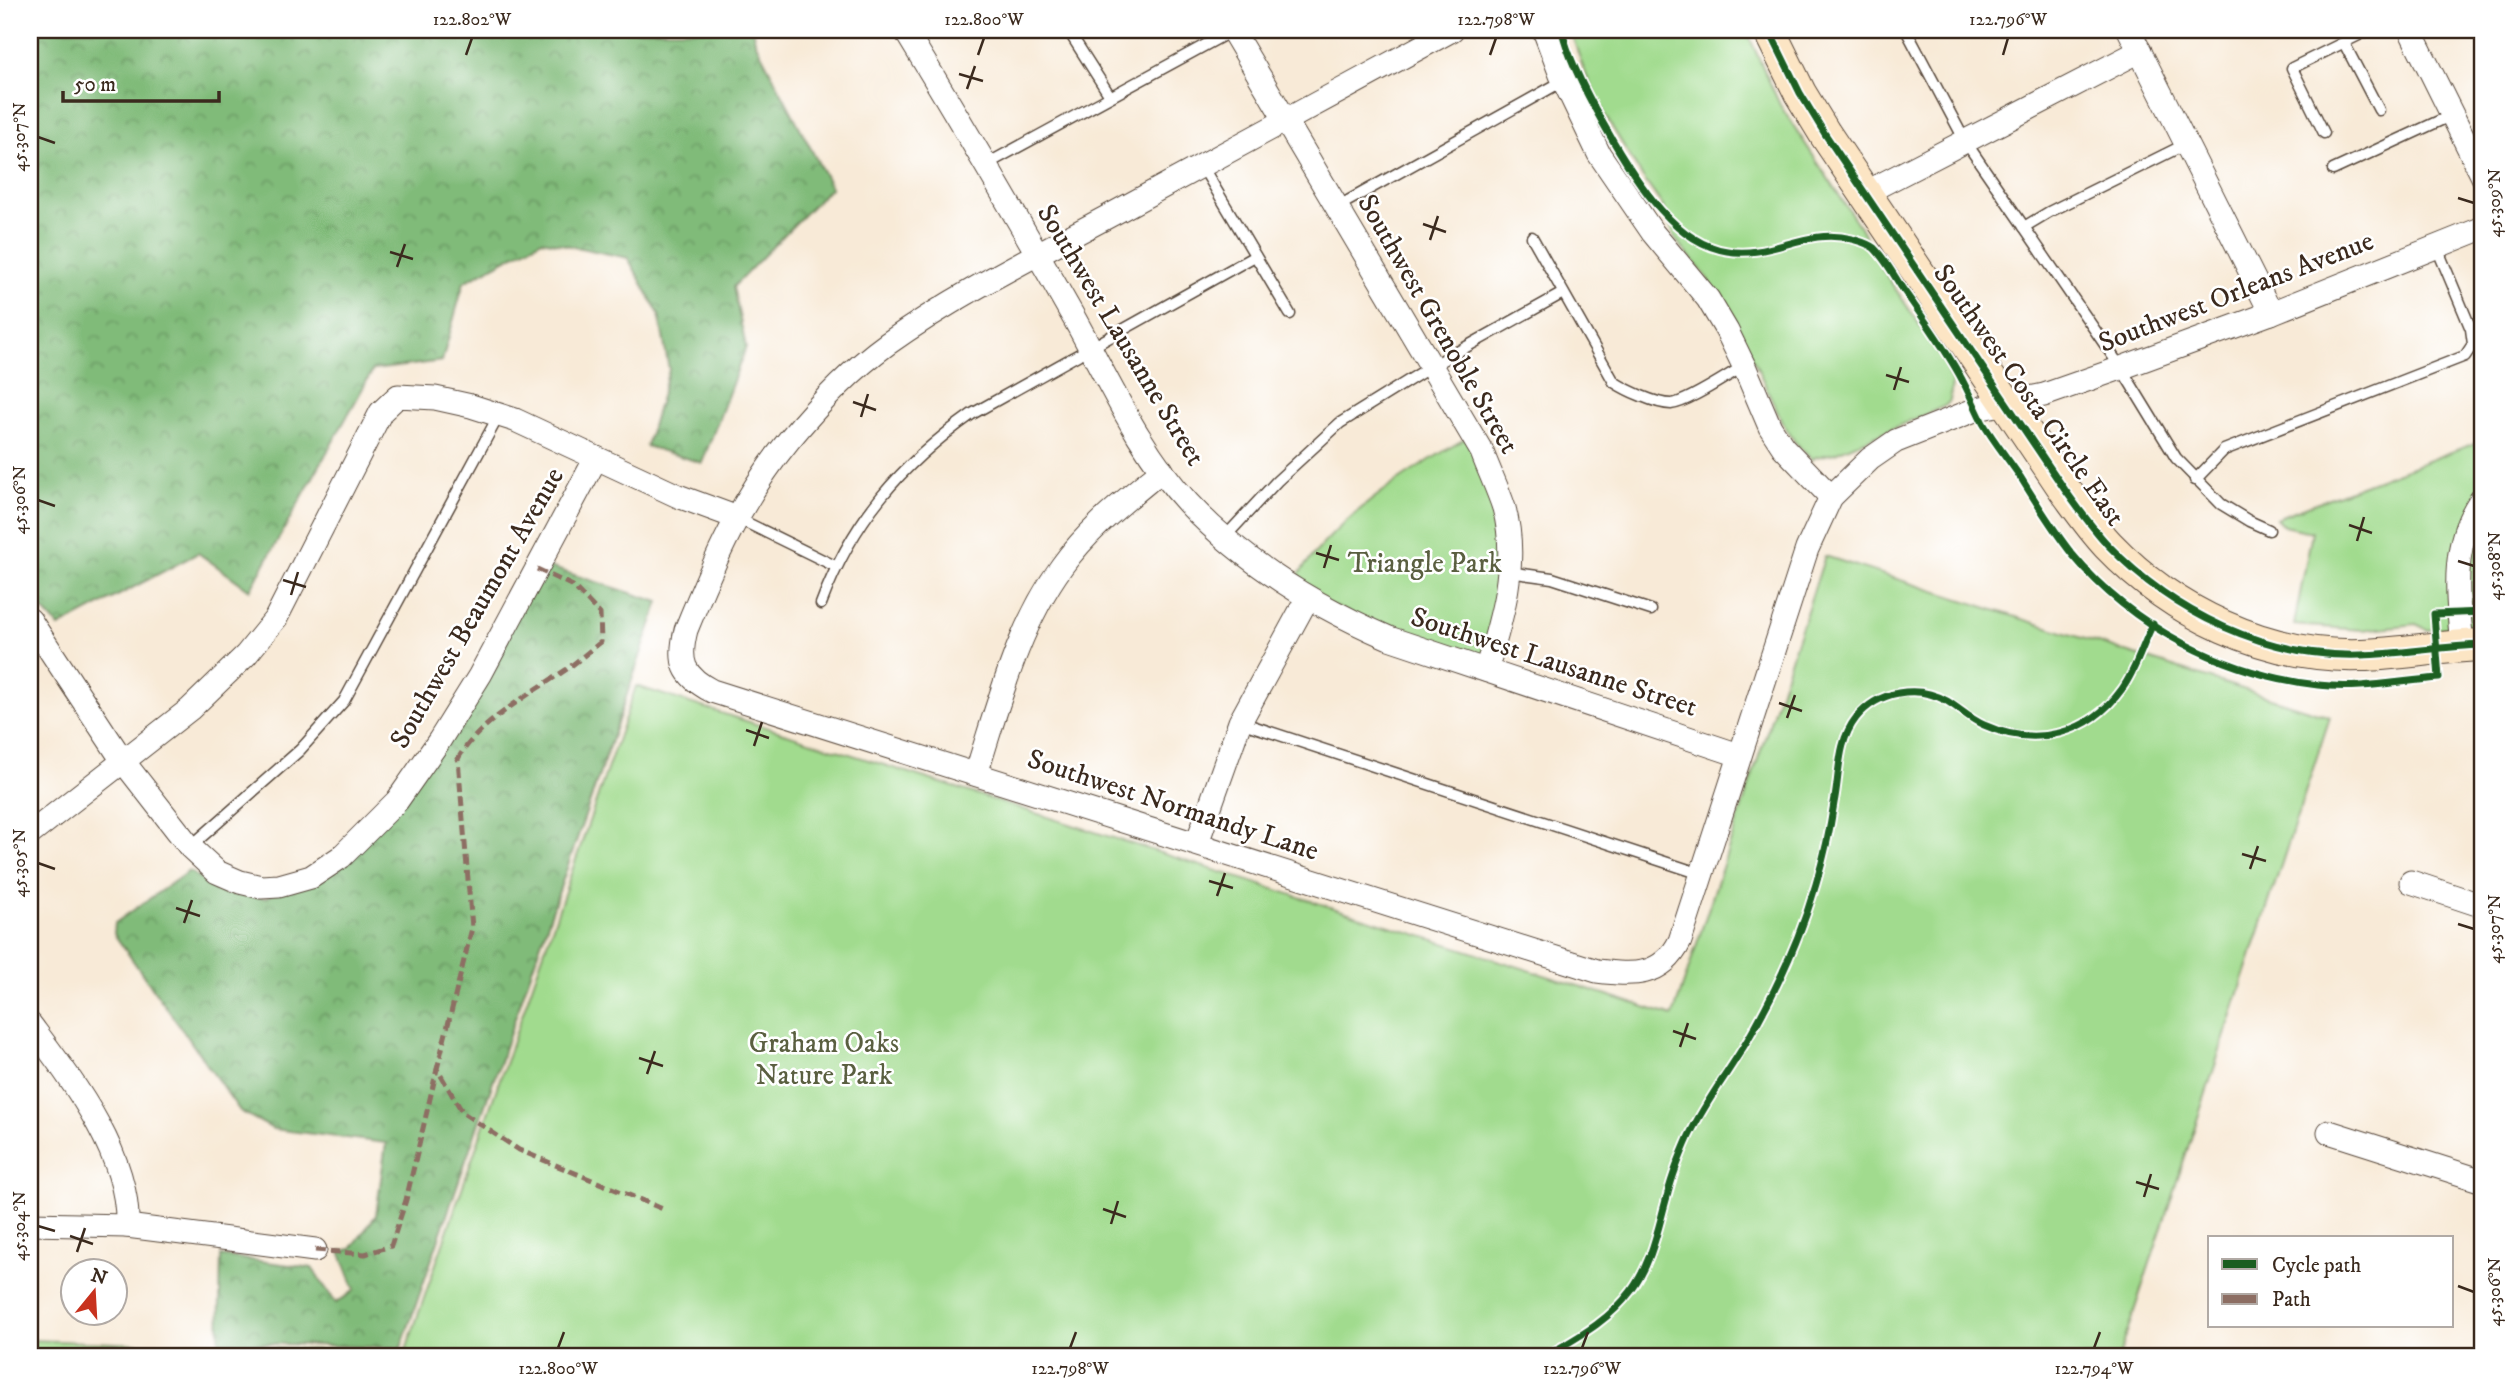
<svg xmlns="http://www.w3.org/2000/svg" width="2513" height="1387" font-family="'IM FELL DW Pica',serif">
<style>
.forest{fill:url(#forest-crowns);stroke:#5e724c;stroke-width:2}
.park{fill:#a1db8e;stroke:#6e8256;stroke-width:2}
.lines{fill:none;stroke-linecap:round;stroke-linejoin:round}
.lane-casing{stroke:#57473a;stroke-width:13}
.street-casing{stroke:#57473a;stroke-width:25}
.secondary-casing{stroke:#57473a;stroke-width:34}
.lane{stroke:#fff;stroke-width:10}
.street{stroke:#fff;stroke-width:23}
.secondary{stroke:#fce5c4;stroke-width:32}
.quiet{stroke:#8d6e63;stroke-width:5;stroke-dasharray:10 5;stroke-linecap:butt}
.cycleway-casing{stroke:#fff;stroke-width:11}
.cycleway{stroke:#1b5e20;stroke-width:7}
.ticks{fill:none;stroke:#3b2a1e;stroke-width:2.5}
.labels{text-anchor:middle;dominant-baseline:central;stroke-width:5;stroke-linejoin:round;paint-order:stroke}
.street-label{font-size:28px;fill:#3b2a1e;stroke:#fff}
.park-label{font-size:28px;fill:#5a5f40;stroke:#fff}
.neatline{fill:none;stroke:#3b2a1e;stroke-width:2.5}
.ticks-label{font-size:18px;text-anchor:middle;fill:#3b2a1e}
</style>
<defs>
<pattern id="forest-crowns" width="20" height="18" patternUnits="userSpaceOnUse" patternTransform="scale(1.75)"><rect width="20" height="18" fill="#80bb79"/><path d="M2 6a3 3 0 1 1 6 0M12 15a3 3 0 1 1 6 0" fill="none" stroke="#6a9863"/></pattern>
</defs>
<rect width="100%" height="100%" fill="#fff"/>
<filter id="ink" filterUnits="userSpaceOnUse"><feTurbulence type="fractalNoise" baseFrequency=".0143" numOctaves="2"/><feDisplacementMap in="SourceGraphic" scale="14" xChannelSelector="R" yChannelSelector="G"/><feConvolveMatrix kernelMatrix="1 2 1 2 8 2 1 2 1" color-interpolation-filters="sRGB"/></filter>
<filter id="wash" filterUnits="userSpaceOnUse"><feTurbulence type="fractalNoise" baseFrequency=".00686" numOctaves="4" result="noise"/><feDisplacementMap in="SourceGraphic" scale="28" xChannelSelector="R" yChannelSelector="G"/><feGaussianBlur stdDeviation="1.57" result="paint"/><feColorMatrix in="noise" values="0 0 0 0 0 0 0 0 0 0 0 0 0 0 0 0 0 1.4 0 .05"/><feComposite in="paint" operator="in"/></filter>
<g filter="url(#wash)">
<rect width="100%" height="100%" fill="#f8ead7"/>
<g class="forest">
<path d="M 30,30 L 753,30 L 755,42 L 831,187 L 733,287 L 746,347 L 702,463 L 646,446 L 669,370 L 659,314 L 628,258 L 542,240 L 464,282 L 442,361 L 373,370 L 250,590 L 198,553 L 59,627 L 30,596 Z"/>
<path d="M 546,566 L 659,602 L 401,1348 L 219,1342 L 221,1256 L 312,1268 L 336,1303 L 355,1290 L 340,1251 L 351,1249 L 376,1215 L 386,1143 L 273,1129 L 240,1111 L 114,934 L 115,923 L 189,871 L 213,887 L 231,894 L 266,898 L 361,847 Z"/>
</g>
<g class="park">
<path d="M 1570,30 L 1746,30 L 1780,105 L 1860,227 L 1882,269 L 1944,361 L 1952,382 L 1950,401 L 1945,406 L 1835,453 L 1816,457 L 1812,460 L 1795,442 L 1782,422 L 1739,328 L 1705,275 L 1676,240 L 1662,205 L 1643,178 L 1606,117 L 1585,73 Z"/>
<path d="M 1473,434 L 1508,532 L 1486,670 L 1290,588 C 1331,519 1406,473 1473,434 Z"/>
<path d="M 2483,440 L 2483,625 L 2428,630 L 2416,624 L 2362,630 L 2294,625 L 2312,532 L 2284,526 L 2276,518 Z"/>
<path d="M 1825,556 L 2330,717 L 2119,1357 L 30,1357 L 30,1340 L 405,1353 L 636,686 L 1673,1016 Z"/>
</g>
</g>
<g filter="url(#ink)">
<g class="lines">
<g class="lane-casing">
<g id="lane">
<path d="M 1068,30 L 1110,96"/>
<path d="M 1906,30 L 1965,141 L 2121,368 L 2176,458 L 2221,504 L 2249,521 L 2269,530"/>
<path d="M 2344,43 L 2379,110"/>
<path d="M 2324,133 L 2292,68 L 2369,30"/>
<path d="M 987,164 L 1233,30"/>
<path d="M 1202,166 L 1290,314"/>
<path d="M 2333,170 L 2452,115"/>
<path d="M 1337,207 L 1563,81"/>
<path d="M 2024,227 L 2049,212 L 2186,144"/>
<path d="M 1532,237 L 1614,382 C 1626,390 1656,404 1671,404 C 1687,403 1728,375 1744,366"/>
<path d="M 2195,480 L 2224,450 L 2465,356 L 2473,344 L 2471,329 L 2437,248"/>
<path d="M 735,517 L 835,566"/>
<path d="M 1224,538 L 1277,481 L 1340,423 L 1432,366 L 1563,293"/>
<path d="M 1508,572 L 1552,578 L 1651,610"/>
<path d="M 821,604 C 852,521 900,465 972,414 L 1255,256"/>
<path d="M 1240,722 L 1701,874"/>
<path d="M 190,847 L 300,750 L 344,701 L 499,415"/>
</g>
</g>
<g class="street-casing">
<g id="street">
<path d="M 905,30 C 963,125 1019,221 1074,318 C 1109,381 1139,450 1188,503 C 1244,563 1313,605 1389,638 L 1739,755"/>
<path d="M 1232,30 L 1482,452 C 1489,471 1498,489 1504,508 C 1519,562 1502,619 1486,670"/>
<path d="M 1452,30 C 1345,88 1238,147 1131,204 C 1049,249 963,290 887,344 C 851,370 817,406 789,440 C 741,499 714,561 686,630 C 678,662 683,676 712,691 L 1597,971 C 1632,975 1662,978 1680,941 L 1807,549 L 1831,497 L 1870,459 L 1896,441 L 1977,409 L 2044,395 L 2121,368 L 2271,313 L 2483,228"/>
<path d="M 1544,30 L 1561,75 L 1599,154 L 1653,233 L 1708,299 L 1727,331 L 1744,366 L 1770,427 L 1783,447 L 1831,497"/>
<path d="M 2129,30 L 2271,313"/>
<path d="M 2410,30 L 2483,177"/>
<path d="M 1865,193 L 2140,51"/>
<path d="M 30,620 L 123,761 L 190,847 L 217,872 L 240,882 L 261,887 L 279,886 L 311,877 L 341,857 L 397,801 L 439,741 L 480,675 L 596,458"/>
<path d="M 2462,645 C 2457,594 2450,541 2483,497"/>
<path d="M 976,774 C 999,703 1017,628 1062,566 C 1089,528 1126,500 1162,470"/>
<path d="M 30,834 L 190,709 L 246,655 L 276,618 L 381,412 L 398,396 L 435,398 L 471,406 L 515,420 L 678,496 L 735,517"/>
<path d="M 1197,843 L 1240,722 L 1307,599"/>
<path d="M 2411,882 L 2483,906"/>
<path d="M 30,1024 C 71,1079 130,1154 127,1226"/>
<path d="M 2329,1132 L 2483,1181"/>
<path d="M 30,1224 L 127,1226 L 315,1250"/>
</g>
</g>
<g class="secondary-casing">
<path id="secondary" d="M 1769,30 L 1800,93 L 1825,134 L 2065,490 C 2079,509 2092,528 2108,545 C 2173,613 2266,658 2361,655 C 2402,654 2442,646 2483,645"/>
</g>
<use href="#lane" class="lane"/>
<use href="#street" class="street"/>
<use href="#secondary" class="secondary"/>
<g class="quiet">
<path d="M 537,569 L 573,586 L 600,614 L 601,642 C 589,651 578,661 567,669 C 532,693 478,722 458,759 L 472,928 L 437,1069 L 463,1113 L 519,1150 L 663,1209"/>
<path d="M 315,1250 L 365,1254 L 391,1246 L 406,1200 L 437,1069"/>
</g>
<g class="cycleway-casing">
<g id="cycleway">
<path d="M 1562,30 C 1571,74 1630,176 1661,210 C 1678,229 1701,247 1727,251 C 1772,259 1805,227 1852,239 C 1859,241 1868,243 1874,248 C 1885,259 1894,275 1902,288 C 1922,316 1942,344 1959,374 C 1968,390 1975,407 1983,423 C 1994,442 2009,460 2021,478 C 2037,504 2053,530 2072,554 C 2133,628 2224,674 2318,685 C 2359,690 2399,681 2439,678 L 2434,614 L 2483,612"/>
<path d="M 1769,30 L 1800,93 L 1825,134 L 2065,490 C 2079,509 2092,528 2108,545 C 2173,613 2266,658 2361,655 C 2402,654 2442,646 2483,645"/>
<path d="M 1544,1357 C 1576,1338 1608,1322 1631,1291 C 1653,1261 1658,1227 1668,1193 C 1673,1173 1681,1154 1689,1136 C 1705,1102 1728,1073 1747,1041 C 1776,991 1800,939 1816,884 C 1824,857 1830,830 1834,803 C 1840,774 1837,742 1856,718 C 1878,691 1917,684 1947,701 C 1960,709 1970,719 1984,725 C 2035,748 2089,735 2122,689 C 2136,670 2142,646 2153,624"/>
</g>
</g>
<use href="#cycleway" class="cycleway"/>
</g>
</g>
<path class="ticks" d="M 466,55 L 472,38M 978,55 L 984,38M 1490,55 L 1496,38M 2003,55 L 2008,38M 959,74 L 983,81M 967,89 L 975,66M 38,137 L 55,143M 2458,198 L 2474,203M 1423,224 L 1446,232M 1430,240 L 1438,216M 390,252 L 413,259M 397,267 L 405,244M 1886,375 L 1909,382M 1894,390 L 1901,367M 853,402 L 876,410M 861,417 L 868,394M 38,500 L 55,506M 2349,525 L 2372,533M 2357,541 L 2364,517M 1316,553 L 1339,560M 2458,561 L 2474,566M 1324,568 L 1331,545M 283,580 L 306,587M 291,595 L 298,572M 1779,703 L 1802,711M 1787,718 L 1795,695M 746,730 L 769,738M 754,746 L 762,722M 2242,854 L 2266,861M 38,863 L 55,869M 2250,869 L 2258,846M 1209,881 L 1233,888M 1217,896 L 1225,873M 176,908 L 200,916M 184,923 L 192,900M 2458,924 L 2474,929M 1673,1031 L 1696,1039M 1680,1047 L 1688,1023M 639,1058 L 663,1066M 647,1074 L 655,1051M 2136,1182 L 2159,1189M 2144,1197 L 2151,1174M 1103,1209 L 1126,1217M 1111,1224 L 1118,1201M 38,1226 L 55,1231M 70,1236 L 93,1244M 77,1252 L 85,1228M 2458,1286 L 2474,1292M 558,1348 L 564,1332M 1070,1348 L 1076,1332M 1582,1348 L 1588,1332M 2094,1348 L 2100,1332"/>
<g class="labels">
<g class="street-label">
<text transform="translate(2236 292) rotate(-21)">Southwest Orleans Avenue</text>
<text transform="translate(1438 324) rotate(60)">Southwest Grenoble Street</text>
<text transform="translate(1121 335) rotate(59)">Southwest Lausanne Street</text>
<text transform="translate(2029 395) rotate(55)">Southwest Costa Circle East</text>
<text transform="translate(477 608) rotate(-60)">Southwest Beaumont Avenue</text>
<text transform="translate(1554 662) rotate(18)">Southwest Lausanne Street</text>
<text transform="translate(1173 805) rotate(18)">Southwest Normandy Lane</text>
</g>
<g class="park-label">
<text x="1425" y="563">Triangle Park</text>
<text x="824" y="1043">Graham Oaks<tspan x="824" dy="32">Nature Park</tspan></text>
</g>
</g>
<rect width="2513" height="1387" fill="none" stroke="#fff" stroke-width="77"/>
<rect x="2208" y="1236" width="245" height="91" fill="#ffffff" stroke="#b1aaa5" stroke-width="2"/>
<rect x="2222" y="1259" width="35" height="10" fill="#1b5e20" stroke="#b1aaa5" stroke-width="2"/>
<text x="2272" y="1272" font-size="21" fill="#3b2a1e">Cycle path</text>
<rect x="2222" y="1294" width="35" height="10" fill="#8d6e63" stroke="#b1aaa5" stroke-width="2"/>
<text x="2272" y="1306" font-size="21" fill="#3b2a1e">Path</text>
<g transform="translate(94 1292) rotate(18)"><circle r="33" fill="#ffffff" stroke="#b1aaa5" stroke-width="2"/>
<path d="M0-5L12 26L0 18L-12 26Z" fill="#c8321e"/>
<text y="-10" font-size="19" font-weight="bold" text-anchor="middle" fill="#3b2a1e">N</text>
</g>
<path d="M63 91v10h156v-10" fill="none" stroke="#3b2a1e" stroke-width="3.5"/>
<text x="74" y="91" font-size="21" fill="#3b2a1e" stroke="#ffffff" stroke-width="5" paint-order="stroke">50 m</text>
<rect x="38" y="38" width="2436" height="1310" class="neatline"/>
<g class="ticks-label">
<text x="472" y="25">122.802°W</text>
<text x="984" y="25">122.800°W</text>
<text x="1496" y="25">122.798°W</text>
<text x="2008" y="25">122.796°W</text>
<text transform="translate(19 137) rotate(-90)" y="6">45.307°N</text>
<text transform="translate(2494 203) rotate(-90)" y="6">45.309°N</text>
<text transform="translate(19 500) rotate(-90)" y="6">45.306°N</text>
<text transform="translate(2494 566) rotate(-90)" y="6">45.308°N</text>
<text transform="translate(19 863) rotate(-90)" y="6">45.305°N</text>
<text transform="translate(2494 929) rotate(-90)" y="6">45.307°N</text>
<text transform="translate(19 1226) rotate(-90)" y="6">45.304°N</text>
<text transform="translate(2494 1292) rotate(-90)" y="6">45.306°N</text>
<text x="558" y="1374">122.800°W</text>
<text x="1070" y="1374">122.798°W</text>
<text x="1582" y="1374">122.796°W</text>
<text x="2094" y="1374">122.794°W</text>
</g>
</svg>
